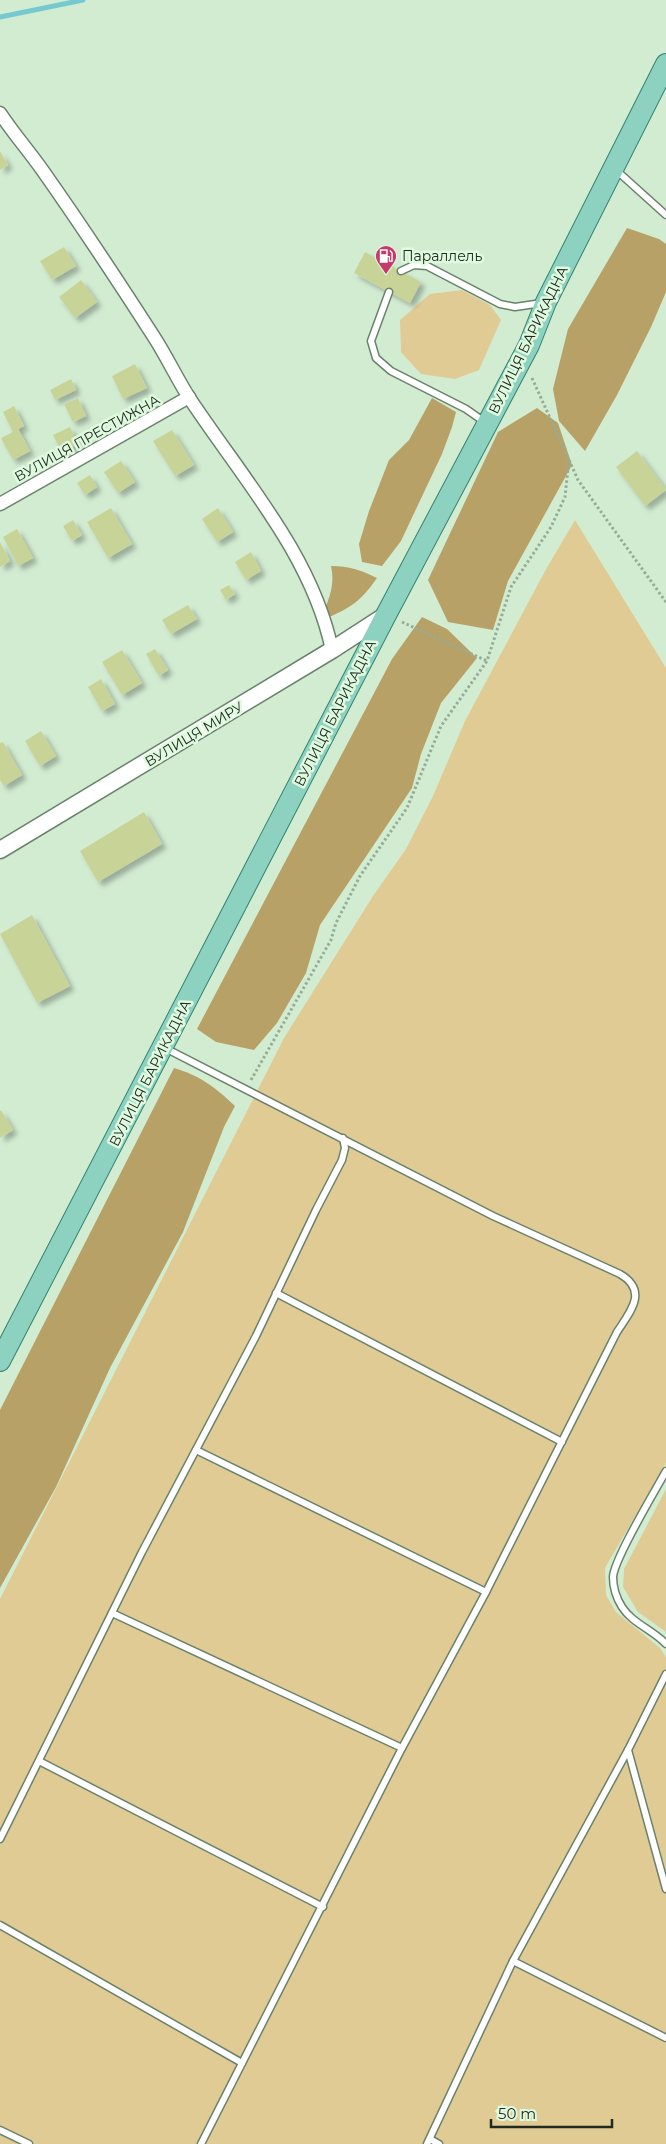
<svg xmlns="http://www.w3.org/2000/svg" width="666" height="2144" font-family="Montserrat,sans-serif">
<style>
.green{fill:#e1cb94}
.forest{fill:#b8a167}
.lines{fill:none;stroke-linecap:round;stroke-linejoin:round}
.stream{stroke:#76c9d0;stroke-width:5}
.building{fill:#c8d497;filter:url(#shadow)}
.service-casing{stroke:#6a826b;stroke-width:9}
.minor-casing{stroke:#6a826b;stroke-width:15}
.tertiary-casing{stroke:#6a826b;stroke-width:19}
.primary-casing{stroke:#35826e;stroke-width:22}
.path{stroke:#97ac97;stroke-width:3;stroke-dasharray:2.5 2.5;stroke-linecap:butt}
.service{stroke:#fff;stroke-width:6}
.minor{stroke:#fff;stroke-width:12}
.tertiary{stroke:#fff;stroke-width:16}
.primary{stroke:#8dd1c1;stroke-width:20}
.labels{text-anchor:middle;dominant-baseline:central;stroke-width:5;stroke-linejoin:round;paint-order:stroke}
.poi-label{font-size:14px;fill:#202a21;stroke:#dffadf;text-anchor:start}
.street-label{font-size:14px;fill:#202a21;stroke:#dffadf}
</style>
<defs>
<filter id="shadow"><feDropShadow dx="4.5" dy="4.5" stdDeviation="2.5" flood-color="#0004"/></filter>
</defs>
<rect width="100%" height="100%" fill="#d2ecd2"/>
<g class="green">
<path d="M 462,290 L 490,305 L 501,320 L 479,370 L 455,379 L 421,374 L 401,352 L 400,320 L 430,294 Z"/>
<path d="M 575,520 L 666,668 L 666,1463 L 605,1568 L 606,1595 L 616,1612 L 660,1648 L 666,1657 L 666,2144 L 0,2144 L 0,1599 L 284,1038 L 373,896 L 406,849 L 433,796 L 465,721 L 545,571 Z"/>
<path d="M 666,1489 L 666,1632 L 638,1612 L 623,1587 L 624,1569 Z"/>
</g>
<g class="forest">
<path d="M 627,228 L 659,239 L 666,244 L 666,292 L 651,327 L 617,395 L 585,451 L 559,421 L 553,389 L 568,329 Z"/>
<path d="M 432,398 L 456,412 L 452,427 L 442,454 L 401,541 L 382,566 L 362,562 L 359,544 L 369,511 L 389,460 L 409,440 Z"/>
<path d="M 537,408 L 558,423 L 572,465 L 508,581 L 493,630 L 448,622 L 428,580 L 498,432 Z"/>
<path d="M 331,566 C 349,566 361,570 377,578 C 360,602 352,607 325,619 L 323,613 C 330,597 335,584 331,566 Z"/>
<path d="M 422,617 L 447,629 L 477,658 L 441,703 L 421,754 L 412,788 L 320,925 L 306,973 L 277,1023 L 254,1050 L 216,1042 L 197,1029 L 392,659 Z"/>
<path d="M 174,1068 C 201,1076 215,1087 235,1106 L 224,1127 L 183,1232 L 110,1368 L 56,1487 L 0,1588 L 0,1410 Z"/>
</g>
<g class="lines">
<path class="stream" d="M 0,17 L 83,0"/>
</g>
<g class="building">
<path d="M 0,151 L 8,165 L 0,170 Z"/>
<path d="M 64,247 L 76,266 L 52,280 L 40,261 Z"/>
<path d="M 365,252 L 421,282 L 410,303 L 354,273 Z"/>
<path d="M 81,280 L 97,302 L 75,318 L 59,297 Z"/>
<path d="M 135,364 L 147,388 L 123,399 L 112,376 Z"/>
<path d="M 71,379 L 76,390 L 55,400 L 50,390 Z"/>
<path d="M 78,398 L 86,416 L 73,422 L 64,404 Z"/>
<path d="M 14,406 L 24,426 L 18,429 L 30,451 L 13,460 L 1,438 L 13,432 L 3,412 Z"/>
<path d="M 70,427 L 78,444 L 62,452 L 53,435 Z"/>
<path d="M 172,430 L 194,465 L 175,476 L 153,441 Z"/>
<path d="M 637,451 L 666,490 L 645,506 L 616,467 Z"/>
<path d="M 121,461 L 135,482 L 118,493 L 104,472 Z"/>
<path d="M 90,475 L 97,487 L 85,495 L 77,483 Z"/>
<path d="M 111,508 L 132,544 L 108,558 L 87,522 Z"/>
<path d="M 218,508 L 233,532 L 217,542 L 202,519 Z"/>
<path d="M 73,520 L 82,535 L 72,541 L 63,526 Z"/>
<path d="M 17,529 L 33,558 L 18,566 L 3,537 Z"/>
<path d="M 0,542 L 10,561 L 0,567 Z"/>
<path d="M 251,552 L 261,571 L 246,580 L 235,562 Z"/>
<path d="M 229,585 L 235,594 L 226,600 L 220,590 Z"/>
<path d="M 188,605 L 197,619 L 171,634 L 162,620 Z"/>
<path d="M 155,649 L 168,670 L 159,676 L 146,654 Z"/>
<path d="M 122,650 L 142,683 L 122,695 L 102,662 Z"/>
<path d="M 101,679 L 115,704 L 102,711 L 88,687 Z"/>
<path d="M 41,731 L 56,756 L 40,766 L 25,741 Z"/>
<path d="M 3,742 L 22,775 L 4,786 L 0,780 L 0,743 Z"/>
<path d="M 144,812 L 162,844 L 98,882 L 80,851 Z"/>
<path d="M 32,915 L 70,986 L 37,1003 L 0,934 Z"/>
<path d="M 1,1110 L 13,1130 L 0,1138 L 0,1111 Z"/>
</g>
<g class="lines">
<g class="service-casing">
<g id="service">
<path d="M 616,170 L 666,215"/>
<path d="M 401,271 L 414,265 L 427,266 L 500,304 L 515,307 L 542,303"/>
<path d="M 389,292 L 371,341 L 376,358 L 391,371 L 466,409 L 486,423"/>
<path d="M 165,1048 L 493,1216 L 620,1274 C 649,1291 630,1312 617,1332 L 486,1592 L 402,1748 L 201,2144"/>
<path d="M 276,1293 L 562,1442"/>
<path d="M 196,1450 L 486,1592"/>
<path d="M 666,1471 C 655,1491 614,1559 613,1577 C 613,1587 617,1599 622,1607 C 632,1623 653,1630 666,1644"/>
<path d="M 112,1613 L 402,1748"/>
<path d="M 628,1750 L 666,1889"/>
<path d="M 39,1761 L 323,1907"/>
<path d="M 0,1839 L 142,1552 L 256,1336 L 316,1210 L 342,1160 L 345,1148 L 343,1138"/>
<path d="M 0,1925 L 242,2063"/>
<path d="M 513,1961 L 666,2038"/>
<path d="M 0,2130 L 29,2144"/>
<path d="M 430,2139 L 439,2144"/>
<path d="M 427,2144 L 513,1961 L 628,1750 L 666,1674"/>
</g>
</g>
<g class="minor-casing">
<g id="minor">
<path d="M 0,113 C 13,133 29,151 43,171 C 81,225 118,281 154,337 C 167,357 177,379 190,399 C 243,479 312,555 332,650"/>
<path d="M 0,504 L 189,397"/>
</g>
</g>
<g class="tertiary-casing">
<path id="tertiary" d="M 0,850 L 332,650 L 386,615"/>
</g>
<g class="primary-casing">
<path id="primary" d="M 0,1361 L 386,615 L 529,345 L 546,302 L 666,64"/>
</g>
<g class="path">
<path d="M 532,378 L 578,480 L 666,602"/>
<path d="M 402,622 L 487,661"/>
<path d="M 251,1080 L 331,940 L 336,923 L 360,876 L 407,808 L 441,726 L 487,661 L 511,587 L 551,527 L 565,497 L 569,459"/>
</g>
<use href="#service" class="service"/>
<use href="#minor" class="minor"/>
<use href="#tertiary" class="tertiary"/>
<use href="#primary" class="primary"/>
</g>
<defs>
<g id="fuel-pin" transform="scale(1.125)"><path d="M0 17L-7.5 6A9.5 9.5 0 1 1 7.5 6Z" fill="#c5396b" stroke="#dffadf"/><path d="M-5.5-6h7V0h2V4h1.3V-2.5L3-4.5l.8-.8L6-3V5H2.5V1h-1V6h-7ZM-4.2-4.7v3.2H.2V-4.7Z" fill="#fff"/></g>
</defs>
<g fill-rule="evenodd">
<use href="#fuel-pin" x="386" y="256"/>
</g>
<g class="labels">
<g class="poi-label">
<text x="402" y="256">Параллель</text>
</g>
<g class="street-label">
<text transform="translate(528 340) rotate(-64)">ВУЛИЦЯ БАРИКАДНА</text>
<text transform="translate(87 438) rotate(-29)">ВУЛИЦЯ ПРЕСТИЖНА</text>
<text transform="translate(335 713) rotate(-63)">ВУЛИЦЯ БАРИКАДНА</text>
<text transform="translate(194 734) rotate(-31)">ВУЛИЦЯ МИРУ</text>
<text transform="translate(150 1073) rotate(-63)">ВУЛИЦЯ БАРИКАДНА</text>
</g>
</g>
<path d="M491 2119v8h121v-8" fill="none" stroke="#202a21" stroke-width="2.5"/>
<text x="498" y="2119" font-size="15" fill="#202a21" stroke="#dffadf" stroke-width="4" paint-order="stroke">50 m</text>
</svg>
